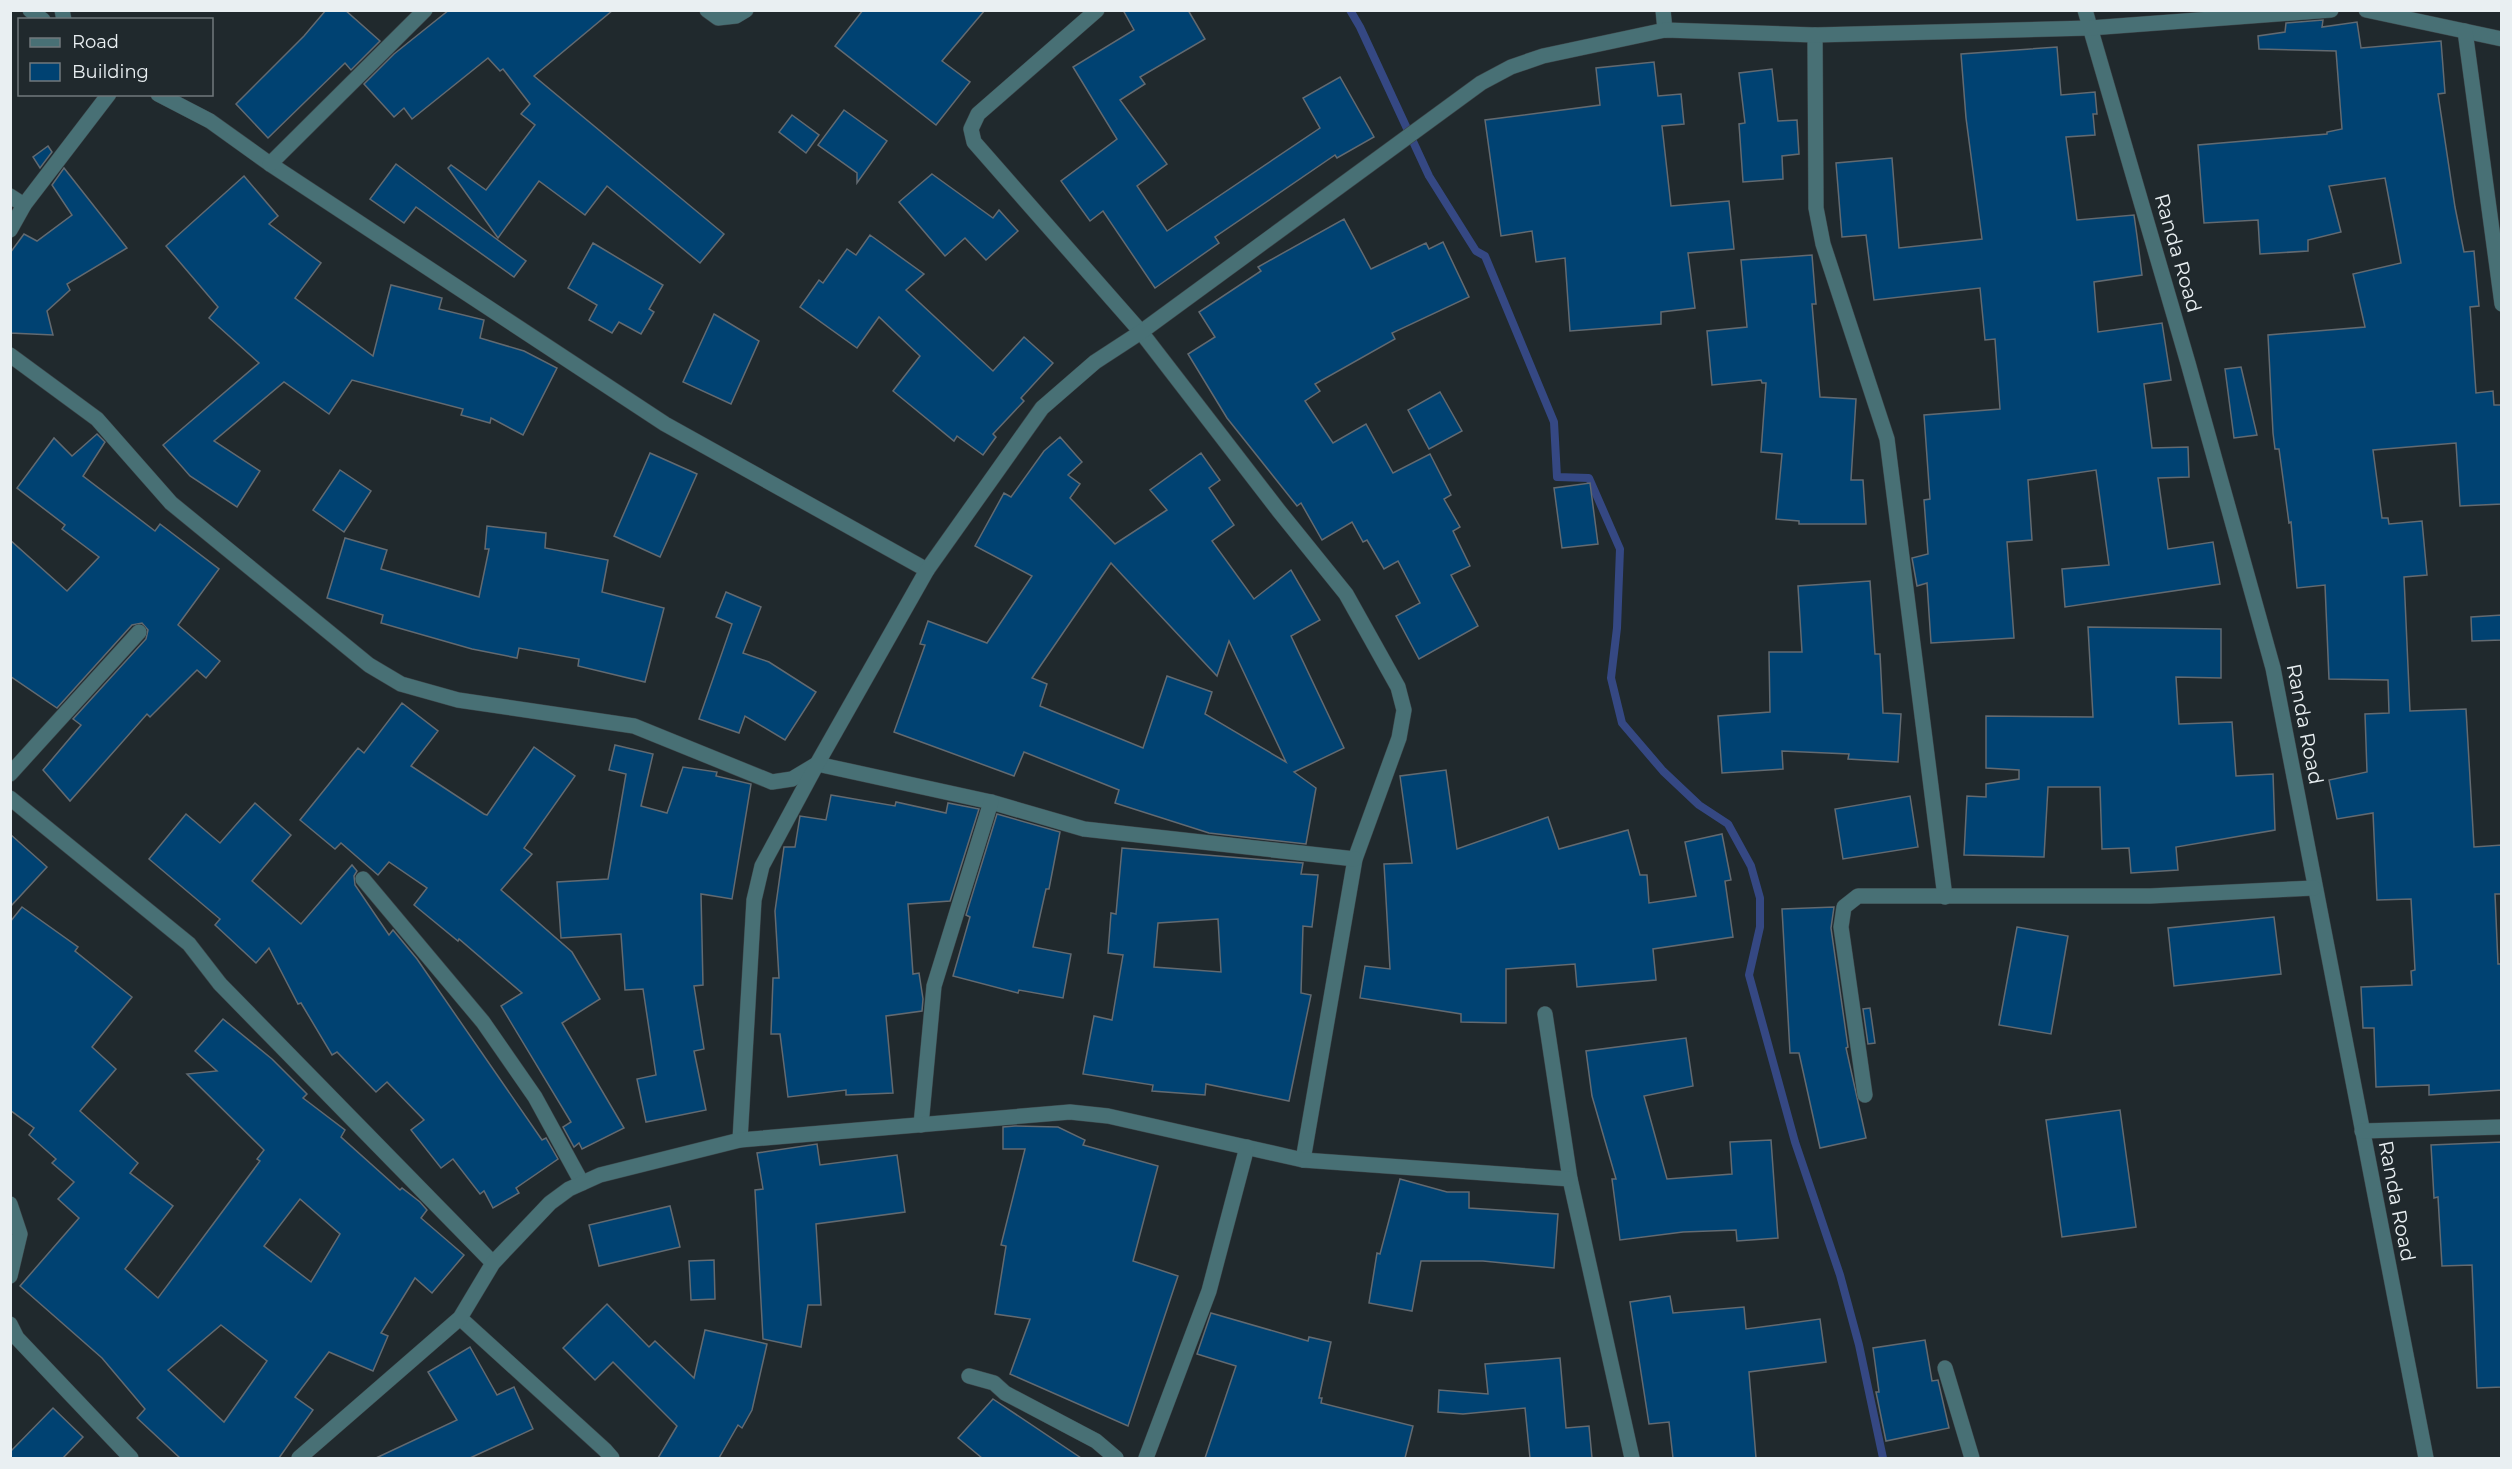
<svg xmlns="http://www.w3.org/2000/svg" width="2512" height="1469" font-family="Montserrat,sans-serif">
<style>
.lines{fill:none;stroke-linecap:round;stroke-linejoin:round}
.stream{stroke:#354883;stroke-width:8}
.building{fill:#004272;stroke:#626a71;stroke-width:1.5;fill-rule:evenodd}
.street-casing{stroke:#3c4549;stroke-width:16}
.street{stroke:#487075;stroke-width:15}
.labels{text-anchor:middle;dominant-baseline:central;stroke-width:4.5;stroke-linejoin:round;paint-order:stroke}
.street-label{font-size:20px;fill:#e9eff2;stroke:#20292d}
</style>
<rect width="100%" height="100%" fill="#20292d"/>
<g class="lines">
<path class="stream" d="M 1350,10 L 1360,27 L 1429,176 L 1476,251 L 1485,256 L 1554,422 L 1557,477 L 1589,478 L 1620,549 L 1617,628 L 1611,678 L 1622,723 L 1663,771 L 1699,805 L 1728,824 L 1751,866 L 1760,898 L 1760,927 L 1749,975 L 1795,1142 L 1840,1275 L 1859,1345 L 1883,1458"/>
</g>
<g class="building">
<path d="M 326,10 L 345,10 L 380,41 L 351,70 L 345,63 L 268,138 L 236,104 L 304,36 Z"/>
<path d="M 449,10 L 613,10 L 534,76 L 724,234 L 700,263 L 607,186 L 585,215 L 539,181 L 498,238 L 448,168 L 451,165 L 486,190 L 535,125 L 521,114 L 530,104 L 503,69 L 500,71 L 488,58 L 412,119 L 404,108 L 394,117 L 364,84 L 394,54 Z"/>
<path d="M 863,10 L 985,10 L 942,61 L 970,82 L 936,125 L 835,46 Z"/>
<path d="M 1123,10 L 1188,10 L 1205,39 L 1140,77 L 1145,84 L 1120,100 L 1167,164 L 1137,186 L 1167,231 L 1320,128 L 1303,98 L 1340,77 L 1374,137 L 1337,158 L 1335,155 L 1215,237 L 1219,243 L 1155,288 L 1103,211 L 1090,221 L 1061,181 L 1117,139 L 1073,67 L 1134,30 Z"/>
<path d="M 2323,20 L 2322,27 L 2357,22 L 2361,48 L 2441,41 L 2445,93 L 2438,94 L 2455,207 L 2464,252 L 2474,251 L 2479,306 L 2470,307 L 2476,393 L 2493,391 L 2494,405 L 2502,405 L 2502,504 L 2460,506 L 2456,443 L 2373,450 L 2382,518 L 2388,518 L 2389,524 L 2422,521 L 2427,575 L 2404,577 L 2410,711 L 2466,709 L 2474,847 L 2502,845 L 2502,894 L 2495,894 L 2498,964 L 2502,964 L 2502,1090 L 2429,1095 L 2429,1085 L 2376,1087 L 2374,1028 L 2363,1028 L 2361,987 L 2412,985 L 2411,971 L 2415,970 L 2411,899 L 2377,900 L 2373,813 L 2337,819 L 2329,780 L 2367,772 L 2365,714 L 2389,713 L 2388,680 L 2329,679 L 2325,585 L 2297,588 L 2291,522 L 2289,523 L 2279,449 L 2275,449 L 2273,433 L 2268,335 L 2365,327 L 2353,274 L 2401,263 L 2385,178 L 2329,186 L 2341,232 L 2308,240 L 2308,251 L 2260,254 L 2258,220 L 2204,223 L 2198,145 L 2327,134 L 2327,132 L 2342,129 L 2336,51 L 2259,49 L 2258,36 L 2285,32 L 2286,23 Z"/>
<path d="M 2057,47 L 2061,95 L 2095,92 L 2097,114 L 2093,114 L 2095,135 L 2066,137 L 2077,220 L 2134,215 L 2137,236 L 2142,275 L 2094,282 L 2098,332 L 2162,323 L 2171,380 L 2144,384 L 2152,448 L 2188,447 L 2189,477 L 2158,478 L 2168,549 L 2213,542 L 2220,584 L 2065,607 L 2062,569 L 2109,565 L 2096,470 L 2028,480 L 2032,540 L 2007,542 L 2014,638 L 1931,643 L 1927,583 L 1917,586 L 1912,558 L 1928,554 L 1924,500 L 1930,499 L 1924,415 L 2000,409 L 1995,339 L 1985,340 L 1980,288 L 1874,300 L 1866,235 L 1842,237 L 1836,163 L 1892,158 L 1899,248 L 1982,239 L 1966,118 L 1961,54 Z"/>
<path d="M 1654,62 L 1658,96 L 1681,94 L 1684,124 L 1662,126 L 1671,206 L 1729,201 L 1734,249 L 1688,253 L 1695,308 L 1661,312 L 1661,324 L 1570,331 L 1565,258 L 1536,262 L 1532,231 L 1501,236 L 1485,120 L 1600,105 L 1596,68 Z"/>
<path d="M 1772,69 L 1778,121 L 1797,120 L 1799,154 L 1782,156 L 1783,179 L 1743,182 L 1739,124 L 1745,123 L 1739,73 Z"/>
<path d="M 844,110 L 887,141 L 857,183 L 857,173 L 818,145 Z"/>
<path d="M 792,115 L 819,135 L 806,153 L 779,132 Z"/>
<path d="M 48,146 L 52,152 L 40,168 L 33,157 Z"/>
<path d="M 396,164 L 526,261 L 514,277 L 416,207 L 404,223 L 370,199 Z"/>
<path d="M 64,168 L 127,248 L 67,284 L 70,290 L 47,311 L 53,335 L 10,333 L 10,253 L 24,234 L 37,241 L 72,215 L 52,185 Z"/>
<path d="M 932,174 L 993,218 L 999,210 L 1018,231 L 986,260 L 965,238 L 945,256 L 899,202 Z"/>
<path d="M 244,176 L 278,216 L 269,224 L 321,263 L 295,298 L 373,356 L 391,285 L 442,298 L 439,309 L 484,320 L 480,338 L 524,351 L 557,368 L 523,435 L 491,418 L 490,423 L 461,415 L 463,409 L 352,380 L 329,414 L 284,382 L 214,441 L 260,471 L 237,507 L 190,476 L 163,445 L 259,363 L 209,318 L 218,307 L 166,246 Z"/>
<path d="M 1344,219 L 1371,269 L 1426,243 L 1429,249 L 1443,242 L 1469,297 L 1392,333 L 1395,339 L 1315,384 L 1320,391 L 1305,401 L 1333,443 L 1366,424 L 1393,473 L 1430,454 L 1451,495 L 1444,499 L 1460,527 L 1453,531 L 1470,566 L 1451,575 L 1478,626 L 1419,659 L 1396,616 L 1420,603 L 1398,561 L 1384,569 L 1367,540 L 1363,542 L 1352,522 L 1322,540 L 1301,503 L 1297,506 L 1227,418 L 1188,354 L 1215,337 L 1199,312 L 1261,271 L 1258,267 Z"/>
<path d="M 870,235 L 924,274 L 906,290 L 993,371 L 1024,337 L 1053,363 L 1021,398 L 1024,401 L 993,434 L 996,437 L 983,455 L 957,436 L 954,441 L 893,391 L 920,356 L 879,317 L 857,348 L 800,307 L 819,280 L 823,283 L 847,249 L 856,255 Z"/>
<path d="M 593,243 L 663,285 L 649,309 L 654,312 L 641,334 L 619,322 L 612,333 L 589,320 L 597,305 L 568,288 Z"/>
<path d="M 1812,255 L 1816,304 L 1812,304 L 1820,397 L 1856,399 L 1851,480 L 1863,480 L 1866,524 L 1799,524 L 1799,521 L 1776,519 L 1782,454 L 1761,452 L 1766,383 L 1762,383 L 1761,380 L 1712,385 L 1707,331 L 1747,327 L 1741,260 Z"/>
<path d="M 714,314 L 759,341 L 731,404 L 683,382 Z"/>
<path d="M 2241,367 L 2257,435 L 2234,438 L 2225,369 Z"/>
<path d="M 1440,392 L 1462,431 L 1429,449 L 1408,410 Z"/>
<path d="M 97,434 L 105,442 L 83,476 L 155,531 L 160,524 L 219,569 L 178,625 L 220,661 L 206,678 L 197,670 L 150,717 L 147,714 L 70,801 L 43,770 L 81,725 L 73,719 L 146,639 L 148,630 L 142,623 L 132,625 L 57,708 L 10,676 L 10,540 L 67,591 L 99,557 L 62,529 L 65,525 L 17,488 L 54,438 L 72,456 Z"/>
<path d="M 1060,437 L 1082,462 L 1068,475 L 1080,484 L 1070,498 L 1115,544 L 1167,510 L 1150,490 L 1201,453 L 1220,480 L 1209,488 L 1234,525 L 1212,541 L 1254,599 L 1291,570 L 1320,620 L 1291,636 L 1344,748 L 1294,772 L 1316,788 L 1306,844 L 1209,833 L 1115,803 L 1119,790 L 1024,752 L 1014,776 L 894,732 L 925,645 L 920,644 L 928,621 L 987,643 L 1032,576 L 975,546 L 1004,493 L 1011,497 L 1044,451 ZM 1111,563 L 1217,676 L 1229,641 L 1286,762 L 1205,714 L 1212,692 L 1167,676 L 1143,748 L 1040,706 L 1047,684 L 1032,678 Z"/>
<path d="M 650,453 L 697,474 L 660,557 L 614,536 Z"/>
<path d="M 340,470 L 371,491 L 344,532 L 313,510 Z"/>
<path d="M 1590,483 L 1598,544 L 1562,548 L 1554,488 Z"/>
<path d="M 487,526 L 546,533 L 545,548 L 608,560 L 602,592 L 664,608 L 645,682 L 578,666 L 579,659 L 519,648 L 517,658 L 472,649 L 381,623 L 383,615 L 327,598 L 345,538 L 387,550 L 381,569 L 479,597 L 489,549 L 485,549 Z"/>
<path d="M 1870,581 L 1875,654 L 1880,654 L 1883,713 L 1901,714 L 1898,762 L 1848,759 L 1849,754 L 1782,751 L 1783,769 L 1722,773 L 1718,716 L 1770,712 L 1769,652 L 1802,652 L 1798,586 Z"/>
<path d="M 726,592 L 761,607 L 743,653 L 769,662 L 816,692 L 785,740 L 745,716 L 739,733 L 699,719 L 732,624 L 716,617 Z"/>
<path d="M 2502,615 L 2502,640 L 2472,641 L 2471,617 Z"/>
<path d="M 2088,627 L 2221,629 L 2221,678 L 2176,677 L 2179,724 L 2232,722 L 2236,776 L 2273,774 L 2275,830 L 2176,847 L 2178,870 L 2131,873 L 2129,848 L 2102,849 L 2100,787 L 2048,787 L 2044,857 L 1964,855 L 1967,796 L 1986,797 L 1986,784 L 2019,779 L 2019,770 L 1986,768 L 1986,716 L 2093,717 Z"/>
<path d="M 402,703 L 438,731 L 411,766 L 484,814 L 487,815 L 534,747 L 575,776 L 524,848 L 532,854 L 501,890 L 572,952 L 600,999 L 562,1023 L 624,1128 L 582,1149 L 579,1143 L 574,1147 L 563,1127 L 571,1122 L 501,1006 L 522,993 L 459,939 L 458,941 L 414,905 L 427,888 L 389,862 L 378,875 L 341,843 L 335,849 L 300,820 L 358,748 L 364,753 Z"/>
<path d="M 615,745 L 653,754 L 641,806 L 667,813 L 683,767 L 717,772 L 716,776 L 751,784 L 732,899 L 701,894 L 703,985 L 694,986 L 704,1049 L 694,1051 L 706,1110 L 646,1122 L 637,1079 L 656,1075 L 643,989 L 625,990 L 621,934 L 561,938 L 557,882 L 608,879 L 626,774 L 609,770 Z"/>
<path d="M 1446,770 L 1457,849 L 1548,817 L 1559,849 L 1628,830 L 1640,875 L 1647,875 L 1649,903 L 1696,896 L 1685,842 L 1722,834 L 1731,880 L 1725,881 L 1733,937 L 1653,949 L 1656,980 L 1577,987 L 1575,964 L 1506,969 L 1506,1023 L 1461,1022 L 1461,1014 L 1360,998 L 1365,966 L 1390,969 L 1384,864 L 1412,863 L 1400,776 Z"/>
<path d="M 831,795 L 895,806 L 896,802 L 946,813 L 948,803 L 979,809 L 950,901 L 908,904 L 913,974 L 919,973 L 923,999 L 922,1011 L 886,1016 L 893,1093 L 846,1095 L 846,1090 L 788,1097 L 780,1034 L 771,1034 L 773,978 L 779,978 L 775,911 L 784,847 L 795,847 L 800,816 L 826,820 Z"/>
<path d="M 1910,796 L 1918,847 L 1843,859 L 1835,809 Z"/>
<path d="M 255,803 L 291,835 L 252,881 L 301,924 L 352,865 L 357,871 L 354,876 L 355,885 L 389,935 L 393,930 L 417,959 L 542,1140 L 546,1138 L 558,1159 L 516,1188 L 519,1193 L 493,1208 L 484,1191 L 480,1194 L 453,1159 L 441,1168 L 411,1130 L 424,1120 L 387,1082 L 376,1092 L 337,1052 L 332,1055 L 301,1003 L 298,1004 L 269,948 L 256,963 L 215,925 L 220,919 L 149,859 L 186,814 L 220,843 Z"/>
<path d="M 997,814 L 1060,832 L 1049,889 L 1046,889 L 1033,947 L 1071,954 L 1063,998 L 1019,990 L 1018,993 L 953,976 L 970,917 L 966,915 Z"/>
<path d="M 10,834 L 47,867 L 10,907 Z"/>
<path d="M 1122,848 L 1303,863 L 1301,874 L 1318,875 L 1312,927 L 1303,926 L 1301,993 L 1311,995 L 1289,1101 L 1206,1084 L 1205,1095 L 1152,1091 L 1153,1085 L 1083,1074 L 1094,1016 L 1112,1020 L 1123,955 L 1108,953 L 1111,913 L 1116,914 ZM 1218,919 L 1221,972 L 1154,967 L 1158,923 Z"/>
<path d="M 22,907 L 78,947 L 75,951 L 132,997 L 92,1047 L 116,1069 L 80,1111 L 138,1163 L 130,1173 L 173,1206 L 125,1269 L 158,1298 L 260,1161 L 257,1159 L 264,1150 L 187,1074 L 217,1071 L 195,1051 L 223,1019 L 272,1059 L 307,1094 L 303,1098 L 345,1130 L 341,1137 L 400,1190 L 402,1188 L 420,1202 L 427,1210 L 421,1218 L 464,1255 L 432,1293 L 415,1278 L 381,1333 L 388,1336 L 373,1371 L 329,1352 L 295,1397 L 313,1410 L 279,1458 L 180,1458 L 137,1418 L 145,1409 L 102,1358 L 20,1286 L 79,1218 L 58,1199 L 74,1182 L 52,1163 L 56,1159 L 29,1135 L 34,1128 L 10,1110 L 10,922 ZM 300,1199 L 340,1234 L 311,1282 L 264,1246 ZM 221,1325 L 267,1361 L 224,1422 L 168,1370 Z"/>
<path d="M 1834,907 L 1831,928 L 1848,1047 L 1846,1048 L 1866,1138 L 1820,1148 L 1799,1053 L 1790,1053 L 1782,909 Z"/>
<path d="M 2274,917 L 2281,974 L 2174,986 L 2168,928 Z"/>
<path d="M 2017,927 L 2068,936 L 2051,1034 L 1999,1025 Z"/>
<path d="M 1870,1008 L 1875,1043 L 1868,1044 L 1863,1009 Z"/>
<path d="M 1686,1038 L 1693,1086 L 1644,1096 L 1667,1179 L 1732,1174 L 1730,1142 L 1771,1140 L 1778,1238 L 1737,1241 L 1736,1230 L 1683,1232 L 1620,1240 L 1612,1179 L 1616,1179 L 1592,1096 L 1586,1051 Z"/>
<path d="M 2120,1110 L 2136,1227 L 2062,1237 L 2046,1120 Z"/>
<path d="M 1015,1126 L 1058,1127 L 1085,1140 L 1083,1145 L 1158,1166 L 1133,1261 L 1178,1276 L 1128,1426 L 1010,1374 L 1030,1319 L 995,1314 L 1006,1246 L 1001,1245 L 1025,1149 L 1003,1149 L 1003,1127 Z"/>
<path d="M 2502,1142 L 2502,1387 L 2477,1388 L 2472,1265 L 2442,1266 L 2438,1197 L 2434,1198 L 2431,1145 Z"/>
<path d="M 817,1144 L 820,1165 L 897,1155 L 905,1212 L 816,1224 L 821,1305 L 808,1305 L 801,1347 L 763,1339 L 755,1190 L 763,1189 L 757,1153 Z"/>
<path d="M 1400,1179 L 1447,1192 L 1469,1192 L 1469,1208 L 1558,1214 L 1554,1268 L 1483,1261 L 1421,1261 L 1412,1311 L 1369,1303 L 1377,1253 L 1380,1254 Z"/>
<path d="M 670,1206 L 680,1247 L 599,1266 L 589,1225 Z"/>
<path d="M 714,1260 L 715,1299 L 691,1300 L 689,1261 Z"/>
<path d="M 1670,1296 L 1673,1313 L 1744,1307 L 1746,1329 L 1820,1319 L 1826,1362 L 1749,1372 L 1756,1458 L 1673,1458 L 1669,1422 L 1649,1424 L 1630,1302 Z"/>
<path d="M 607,1304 L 649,1347 L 655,1341 L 694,1378 L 705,1330 L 767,1344 L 752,1410 L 742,1428 L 738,1425 L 719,1458 L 658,1458 L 677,1426 L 613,1362 L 595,1380 L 563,1348 Z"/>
<path d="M 1211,1313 L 1308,1341 L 1309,1337 L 1331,1342 L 1319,1398 L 1322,1398 L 1321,1403 L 1413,1426 L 1405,1458 L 1205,1458 L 1236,1366 L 1197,1354 Z"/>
<path d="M 1925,1340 L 1932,1381 L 1938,1380 L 1949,1428 L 1886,1441 L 1876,1392 L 1879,1392 L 1873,1348 Z"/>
<path d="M 470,1347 L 497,1395 L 514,1387 L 533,1429 L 470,1458 L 376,1458 L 457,1420 L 428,1372 Z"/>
<path d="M 1560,1358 L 1566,1428 L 1589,1426 L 1592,1458 L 1530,1458 L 1525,1408 L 1463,1414 L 1438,1412 L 1439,1390 L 1488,1394 L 1485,1364 Z"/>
<path d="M 993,1399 L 1081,1458 L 982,1458 L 958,1438 Z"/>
<path d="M 53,1408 L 83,1437 L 63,1458 L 10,1458 L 10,1452 Z"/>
</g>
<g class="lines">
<g class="street-casing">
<g id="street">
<path d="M 30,10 L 43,20"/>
<path d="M 62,10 L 64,20"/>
<path d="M 707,10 L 718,18 L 736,16 L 746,10"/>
<path d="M 1097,10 L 978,114 L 971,129 L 974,142 L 1141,332 L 1279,511 L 1346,594 L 1398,687 L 1404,710 L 1399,738 L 1355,859 L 1303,1160"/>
<path d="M 1663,10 L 1665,30"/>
<path d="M 2085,10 L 2188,363 L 2273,668 L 2426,1458"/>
<path d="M 2366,10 L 2502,39"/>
<path d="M 2465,31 L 2502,304"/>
<path d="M 1815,35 L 1816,208 L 1823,244 L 1887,439 L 1945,897"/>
<path d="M 158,94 L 210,121 L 270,164 L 665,424 L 927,570"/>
<path d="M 270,164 L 425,10"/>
<path d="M 10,196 L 24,205"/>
<path d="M 10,230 L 24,205 L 109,94"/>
<path d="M 10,355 L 97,419 L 171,503 L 369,665 L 401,684 L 458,700 L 634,726 L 772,782 L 792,779 L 817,764 L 991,802 L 1084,829 L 1355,859"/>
<path d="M 10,774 L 139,632"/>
<path d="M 10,798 L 189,944 L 220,984 L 493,1263"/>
<path d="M 363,879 L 483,1022 L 535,1097 L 582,1183"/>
<path d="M 1545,1014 L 1570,1179 L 1632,1458"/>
<path d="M 1865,1095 L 1841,927 L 1844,907 L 1858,896 L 2150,896 L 2314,888"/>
<path d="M 921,1125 L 934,986 L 991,802"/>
<path d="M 2362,1131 L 2502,1127"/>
<path d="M 740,1140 L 754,900 L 762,866 L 817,764 L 927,570 L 1042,408 L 1095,362 L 1141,332 L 1481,83 L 1511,67 L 1543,56 L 1665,30 L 1815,35 L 2090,28 L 2331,10"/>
<path d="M 10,1204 L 20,1234 L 10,1276"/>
<path d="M 460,1318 L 605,1450 L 612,1458"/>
<path d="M 10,1324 L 17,1338 L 131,1458"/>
<path d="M 1945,1368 L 1972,1458"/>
<path d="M 969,1376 L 994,1383 L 1005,1393 L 1096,1441 L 1116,1458"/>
<path d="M 299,1458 L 460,1318 L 493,1263 L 550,1203 L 569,1189 L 600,1175 L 740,1140 L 1070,1112 L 1108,1116 L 1303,1160 L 1570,1179"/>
<path d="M 1146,1458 L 1209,1291 L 1247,1147"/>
</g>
</g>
<use href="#street" class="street"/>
</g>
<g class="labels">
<g class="street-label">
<text transform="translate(2178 253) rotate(74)">Randa Road</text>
<text transform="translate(2305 724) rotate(79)">Randa Road</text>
<text transform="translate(2397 1201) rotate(79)">Randa Road</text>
</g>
</g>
<rect width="2512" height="1469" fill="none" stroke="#e9eff2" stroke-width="24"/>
<rect x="18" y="18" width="195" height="78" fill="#20292d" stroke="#70787c" stroke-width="1.5"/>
<rect x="30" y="38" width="30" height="9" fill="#487075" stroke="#70787c" stroke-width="1.5"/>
<text x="72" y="48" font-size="18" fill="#e9eff2">Road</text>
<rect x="30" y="63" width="30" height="18" fill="#004272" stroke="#70787c" stroke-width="1.5"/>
<text x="72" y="78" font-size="18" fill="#e9eff2">Building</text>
</svg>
